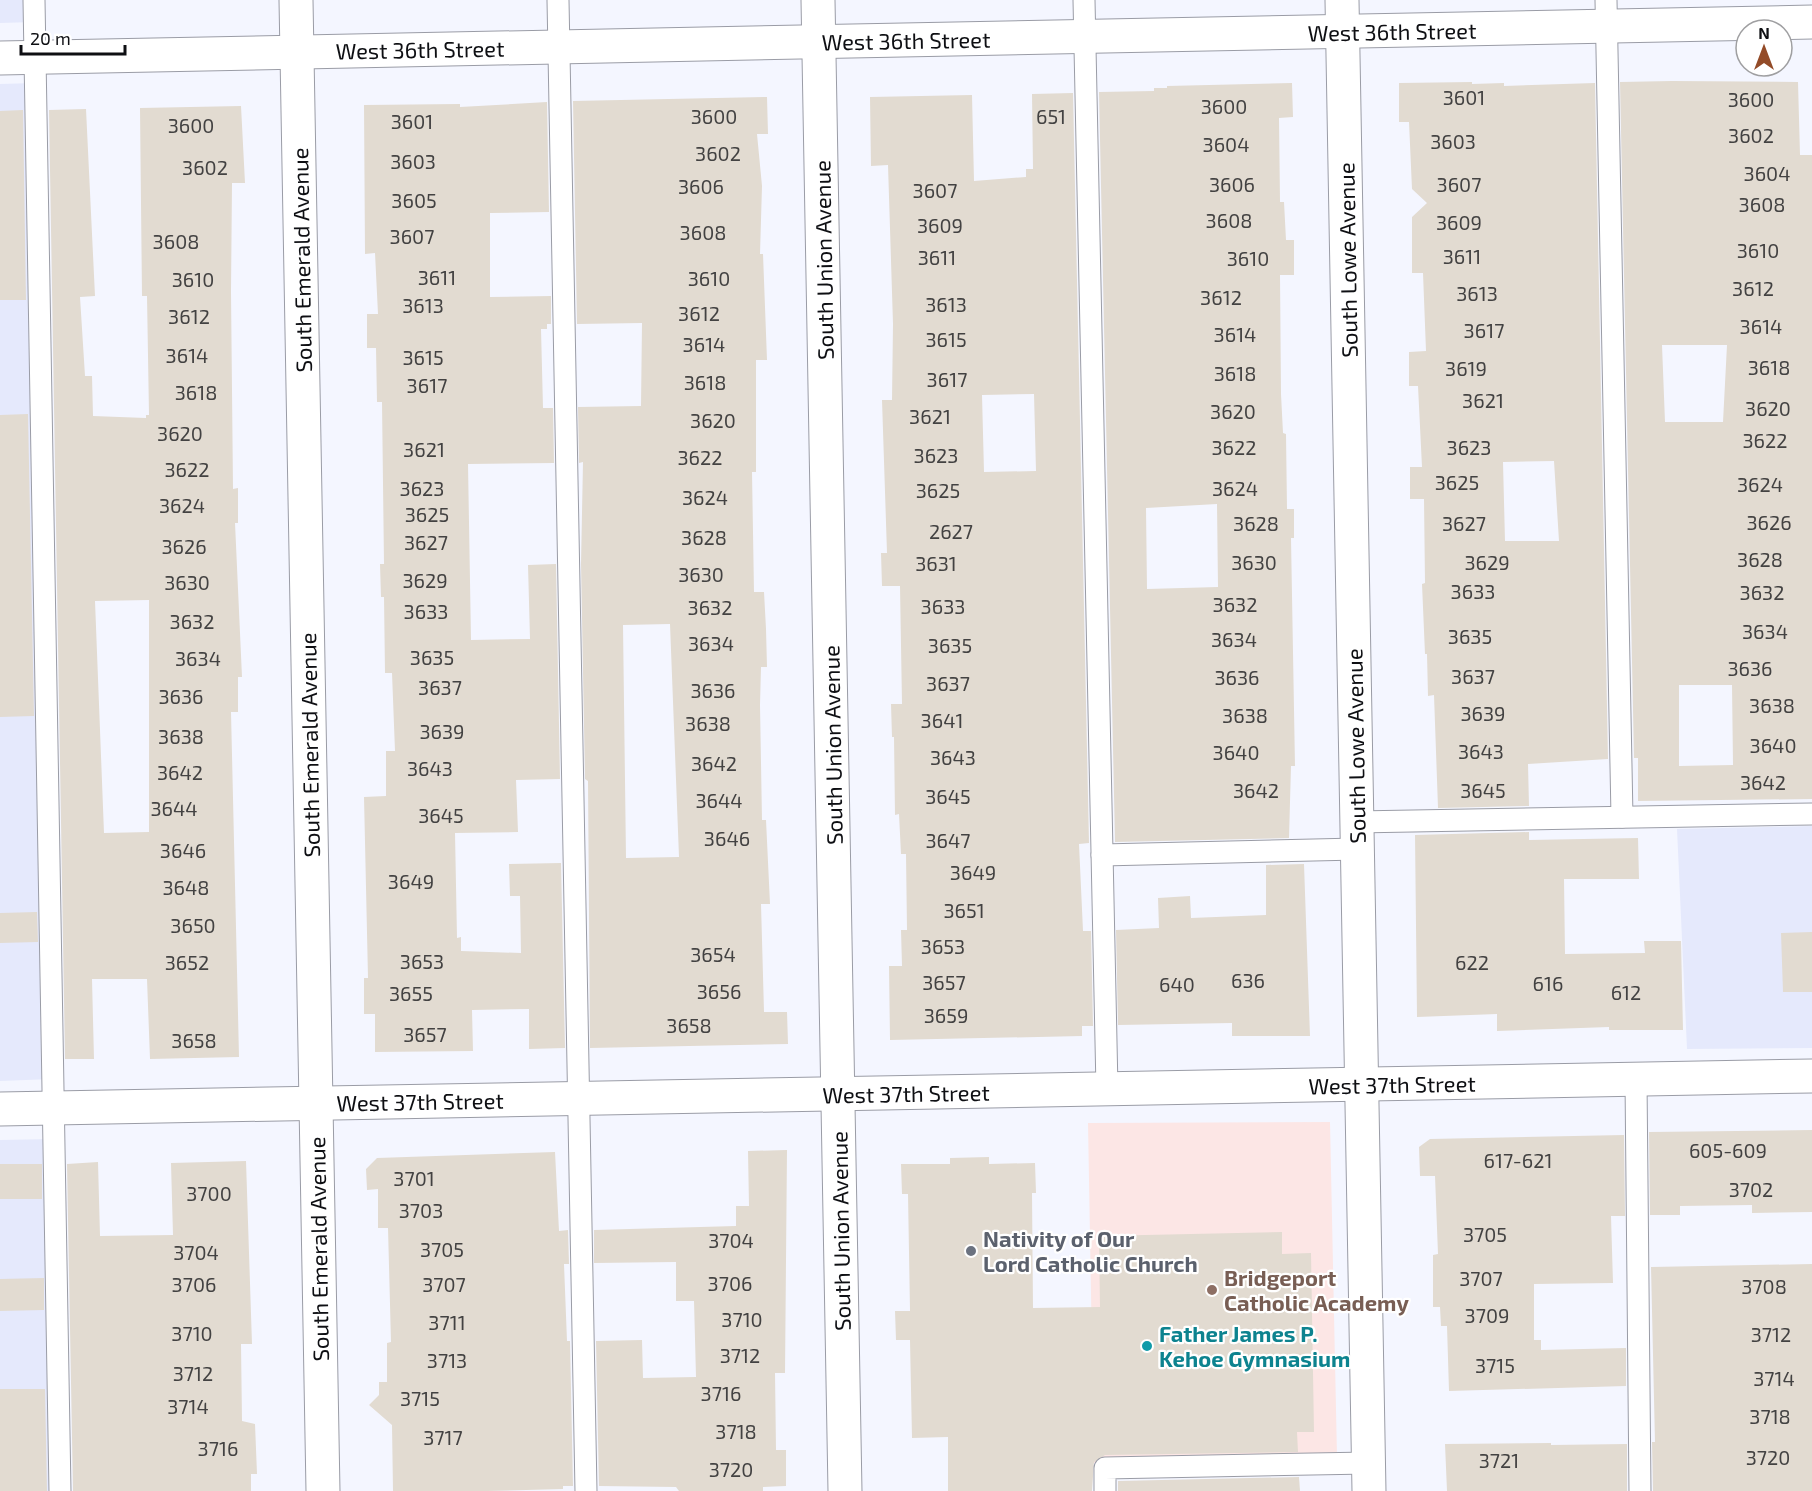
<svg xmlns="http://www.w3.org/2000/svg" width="1812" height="1491" font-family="'Exo 2',sans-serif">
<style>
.built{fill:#e5e9fc}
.education{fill:#fce6e5}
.building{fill:#e2dbd1;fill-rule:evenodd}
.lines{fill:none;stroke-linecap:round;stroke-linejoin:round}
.lane-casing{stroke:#9a9ca6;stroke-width:23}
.street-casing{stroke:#9a9ca6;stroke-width:35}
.lane{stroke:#fff;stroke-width:21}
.street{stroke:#fff;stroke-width:33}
.worship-dot{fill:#6b7280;stroke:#fff;stroke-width:2}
.education-dot{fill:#8d6e63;stroke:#fff;stroke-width:2}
.culture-dot{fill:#0f9aa8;stroke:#fff;stroke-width:2}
.labels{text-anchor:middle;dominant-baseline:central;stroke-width:4.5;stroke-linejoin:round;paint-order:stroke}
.number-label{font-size:20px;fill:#434242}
.street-label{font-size:22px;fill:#0e0f13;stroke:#fff}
.worship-label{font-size:22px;font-weight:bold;fill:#5b616d;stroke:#fff;text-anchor:start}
.education-label{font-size:22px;font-weight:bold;fill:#785e54;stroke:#fff;text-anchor:start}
.culture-label{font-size:22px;font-weight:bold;fill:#0d838f;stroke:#fff;text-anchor:start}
</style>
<rect width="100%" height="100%" fill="#f4f6ff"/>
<g class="built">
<path d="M 0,0 L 34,0 L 34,22 L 0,23 Z"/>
<path d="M 35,83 L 52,1079 L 0,1081 L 0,84 Z"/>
<path d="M 1812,826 L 1812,1048 L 1687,1049 L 1677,829 Z"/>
<path d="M 53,1139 L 60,1491 L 0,1491 L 0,1140 Z"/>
</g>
<path class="education" d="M 1330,1122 L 1337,1457 L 1094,1463 L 1088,1123 Z"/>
<g class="building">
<path d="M 1672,81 L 1798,82 L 1800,155 L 1812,155 L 1812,799 L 1638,801 L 1638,758 L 1634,758 L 1620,82 ZM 1662,345 L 1727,345 L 1723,422 L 1665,422 ZM 1679,685 L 1732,685 L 1733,765 L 1679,766 Z"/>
<path d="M 1472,82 L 1472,84 L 1504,83 L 1504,86 L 1595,83 L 1608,759 L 1528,764 L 1529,806 L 1438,808 L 1434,695 L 1428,696 L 1427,654 L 1425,654 L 1422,584 L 1425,583 L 1424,499 L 1410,499 L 1410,467 L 1422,467 L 1418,386 L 1409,386 L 1409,352 L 1426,351 L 1423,273 L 1412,273 L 1412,217 L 1427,203 L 1412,189 L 1409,122 L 1399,122 L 1399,83 ZM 1554,461 L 1559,541 L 1505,541 L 1503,462 Z"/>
<path d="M 1292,83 L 1293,117 L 1279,118 L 1280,202 L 1284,202 L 1286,240 L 1294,240 L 1294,275 L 1280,275 L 1281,394 L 1283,433 L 1286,434 L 1287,509 L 1294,509 L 1294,538 L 1291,538 L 1295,766 L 1291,766 L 1289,838 L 1115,842 L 1099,92 L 1154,91 L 1154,88 L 1167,88 L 1167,86 ZM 1217,504 L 1218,587 L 1147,589 L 1146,508 Z"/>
<path d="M 1073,93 L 1089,843 L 1079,844 L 1083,931 L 1091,931 L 1093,1026 L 1082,1026 L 1082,1036 L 890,1040 L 889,966 L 902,966 L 901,930 L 907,930 L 906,854 L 901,854 L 899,814 L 895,815 L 894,737 L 892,737 L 891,704 L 902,704 L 900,586 L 882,586 L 881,553 L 887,553 L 882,400 L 892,400 L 893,324 L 888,165 L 871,166 L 870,97 L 972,95 L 974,181 L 1026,177 L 1026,169 L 1033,169 L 1032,94 ZM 1034,394 L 1036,471 L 984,472 L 982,395 Z"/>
<path d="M 767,97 L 768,134 L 757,134 L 762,186 L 760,254 L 763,254 L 767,360 L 756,360 L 756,472 L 752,472 L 754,592 L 764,592 L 766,629 L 767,667 L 761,667 L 760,705 L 762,820 L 766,820 L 770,904 L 761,904 L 764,1012 L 787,1012 L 788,1044 L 590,1048 L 588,781 L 585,779 L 581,564 L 583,462 L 579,463 L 578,407 L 641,406 L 642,323 L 577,324 L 573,101 ZM 670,624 L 679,857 L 626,858 L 623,625 Z"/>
<path d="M 547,102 L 549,212 L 490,213 L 490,297 L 551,296 L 551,324 L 547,324 L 547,329 L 541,329 L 543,408 L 553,408 L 554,463 L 468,464 L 471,640 L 530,639 L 528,565 L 556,564 L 560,779 L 516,780 L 518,832 L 455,833 L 457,938 L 461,937 L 461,951 L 521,953 L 520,896 L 510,896 L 509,864 L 561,863 L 565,1048 L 529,1049 L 529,1009 L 472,1010 L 473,1051 L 375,1052 L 375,1014 L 364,1014 L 364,978 L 368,978 L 364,797 L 386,796 L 386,751 L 395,751 L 392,673 L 385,673 L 384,597 L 381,597 L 380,564 L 384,564 L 382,402 L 377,402 L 376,348 L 367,348 L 367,314 L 378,314 L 375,253 L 365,254 L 364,105 L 460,104 L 460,107 Z"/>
<path d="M 241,106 L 245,183 L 232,183 L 231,292 L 233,489 L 238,488 L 238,523 L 235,523 L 242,677 L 238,677 L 238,712 L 231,712 L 239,1057 L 150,1059 L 147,979 L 92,979 L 94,1059 L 65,1059 L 49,110 L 86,109 L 95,296 L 80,297 L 85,376 L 92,376 L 93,416 L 146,418 L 146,415 L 149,415 L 147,296 L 142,296 L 140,108 ZM 149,600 L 149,832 L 104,833 L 95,601 Z"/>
<path d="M 23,110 L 26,300 L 0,300 L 0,111 Z"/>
<path d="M 28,414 L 34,716 L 0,717 L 0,415 Z"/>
<path d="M 1529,832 L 1529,840 L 1638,838 L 1639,879 L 1564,879 L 1565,954 L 1645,953 L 1644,941 L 1681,941 L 1683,1030 L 1609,1030 L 1609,1027 L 1497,1031 L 1497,1014 L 1417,1017 L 1415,835 Z"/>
<path d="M 1304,864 L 1310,1036 L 1232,1036 L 1232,1023 L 1118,1025 L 1116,930 L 1159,928 L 1158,898 L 1190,896 L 1191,918 L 1266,915 L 1266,865 Z"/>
<path d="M 37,912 L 38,942 L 0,943 L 0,913 Z"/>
<path d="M 1812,932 L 1812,992 L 1783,992 L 1781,933 Z"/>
<path d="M 1812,1130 L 1812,1212 L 1752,1213 L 1752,1205 L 1680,1206 L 1680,1215 L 1650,1215 L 1649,1132 Z"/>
<path d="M 1624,1135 L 1625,1216 L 1611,1216 L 1613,1283 L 1534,1284 L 1534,1340 L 1541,1340 L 1541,1350 L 1626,1348 L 1626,1386 L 1449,1391 L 1447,1326 L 1441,1326 L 1440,1307 L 1433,1307 L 1433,1255 L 1438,1254 L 1435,1176 L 1420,1176 L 1419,1147 L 1430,1139 Z"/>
<path d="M 787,1150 L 785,1373 L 775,1373 L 776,1450 L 786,1450 L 786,1486 L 763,1487 L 763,1491 L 679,1491 L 676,1487 L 599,1486 L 596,1341 L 642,1340 L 643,1378 L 696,1377 L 694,1301 L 676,1301 L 676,1262 L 594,1263 L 594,1230 L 736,1226 L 736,1206 L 749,1206 L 748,1151 Z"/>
<path d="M 555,1152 L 559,1231 L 568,1230 L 569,1264 L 564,1264 L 567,1341 L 570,1341 L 573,1486 L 563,1486 L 563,1489 L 487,1491 L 393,1491 L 392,1425 L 369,1405 L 379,1395 L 379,1382 L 387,1382 L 387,1343 L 391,1342 L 388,1228 L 378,1228 L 378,1189 L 367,1190 L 366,1169 L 377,1158 Z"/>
<path d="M 989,1157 L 989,1164 L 1035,1163 L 1036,1193 L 1032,1193 L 1033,1308 L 1100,1307 L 1099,1236 L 1282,1232 L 1282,1254 L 1311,1253 L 1314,1432 L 1297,1432 L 1298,1452 L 1105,1455 L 1094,1462 L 1092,1491 L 948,1491 L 948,1437 L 912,1438 L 910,1340 L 896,1340 L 895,1311 L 910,1311 L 908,1194 L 902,1194 L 901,1164 L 950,1164 L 950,1158 Z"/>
<path d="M 246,1161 L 252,1344 L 241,1344 L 242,1421 L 255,1424 L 257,1474 L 251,1474 L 251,1491 L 73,1491 L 67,1164 L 98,1162 L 100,1236 L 173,1235 L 171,1163 Z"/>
<rect x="0" y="1164" width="42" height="35"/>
<path d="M 1812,1264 L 1812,1491 L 1653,1491 L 1652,1442 L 1655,1442 L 1651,1267 Z"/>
<path d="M 44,1278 L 44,1310 L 0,1311 L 0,1279 Z"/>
<path d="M 0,1389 L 45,1389 L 47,1491 L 0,1491 Z"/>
<path d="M 1551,1443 L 1551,1445 L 1627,1444 L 1627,1491 L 1447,1491 L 1445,1444 Z"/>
<path d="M 1299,1477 L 1300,1491 L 1118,1491 L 1118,1481 Z"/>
</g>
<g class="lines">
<g class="lane-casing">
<g id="lane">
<path d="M 34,0 L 60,1491"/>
<path d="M 558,0 L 586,1491"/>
<path d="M 1084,0 L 1107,1089"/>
<path d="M 1606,0 L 1622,817"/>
<path d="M 1356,822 L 1812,814"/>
<path d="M 1102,855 L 1357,849"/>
<path d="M 1636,1080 L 1640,1491"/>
<path d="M 1105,1491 L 1105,1468 L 1368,1463"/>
</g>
</g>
<g class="street-casing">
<g id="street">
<path d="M 296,0 L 323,1491"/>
<path d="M 818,0 L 845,1491"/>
<path d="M 1342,0 L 1369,1491"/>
<path d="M 0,58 L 1812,22"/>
<path d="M 0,1109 L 1812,1076"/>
</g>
</g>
<use href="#lane" class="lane"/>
<use href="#street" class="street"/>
</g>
<circle class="worship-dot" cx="971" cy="1251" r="6"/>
<circle class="education-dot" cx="1212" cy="1290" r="6"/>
<circle class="culture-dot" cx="1147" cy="1346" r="6"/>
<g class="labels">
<g class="number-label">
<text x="1464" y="97">3601</text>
<text x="1751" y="99">3600</text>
<text x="1224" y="106">3600</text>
<text x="714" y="116">3600</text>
<text x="1051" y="116">651</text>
<text x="412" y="121">3601</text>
<text x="191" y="125">3600</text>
<text x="1751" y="135">3602</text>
<text x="1453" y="141">3603</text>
<text x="1226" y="144">3604</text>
<text x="718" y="153">3602</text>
<text x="413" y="161">3603</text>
<text x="205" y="167">3602</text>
<text x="1767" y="173">3604</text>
<text x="1232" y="184">3606</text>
<text x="1459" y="184">3607</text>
<text x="701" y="186">3606</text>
<text x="935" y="190">3607</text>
<text x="414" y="200">3605</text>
<text x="1762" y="204">3608</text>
<text x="1229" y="220">3608</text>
<text x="1459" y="222">3609</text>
<text x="940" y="225">3609</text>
<text x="703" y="232">3608</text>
<text x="412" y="236">3607</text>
<text x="176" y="241">3608</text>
<text x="1758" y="250">3610</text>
<text x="1462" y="256">3611</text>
<text x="937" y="257">3611</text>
<text x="1248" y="258">3610</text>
<text x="437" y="277">3611</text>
<text x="709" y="278">3610</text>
<text x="193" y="279">3610</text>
<text x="1753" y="288">3612</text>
<text x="1477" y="293">3613</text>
<text x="1221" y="297">3612</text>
<text x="946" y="304">3613</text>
<text x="423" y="305">3613</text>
<text x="699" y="313">3612</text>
<text x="189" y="316">3612</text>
<text x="1761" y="326">3614</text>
<text x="1484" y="330">3617</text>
<text x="1235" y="334">3614</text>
<text x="946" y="339">3615</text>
<text x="704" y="344">3614</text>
<text x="187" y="355">3614</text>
<text x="423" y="357">3615</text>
<text x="1769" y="367">3618</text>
<text x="1466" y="368">3619</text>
<text x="1235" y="373">3618</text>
<text x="947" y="379">3617</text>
<text x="705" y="382">3618</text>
<text x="427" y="385">3617</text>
<text x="196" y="392">3618</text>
<text x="1483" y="400">3621</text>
<text x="1768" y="408">3620</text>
<text x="1233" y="411">3620</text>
<text x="930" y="416">3621</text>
<text x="713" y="420">3620</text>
<text x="180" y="433">3620</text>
<text x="1765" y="440">3622</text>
<text x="1234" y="447">3622</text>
<text x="1469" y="447">3623</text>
<text x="424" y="449">3621</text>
<text x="936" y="455">3623</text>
<text x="700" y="457">3622</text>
<text x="187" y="469">3622</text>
<text x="1457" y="482">3625</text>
<text x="1760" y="484">3624</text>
<text x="422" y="488">3623</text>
<text x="1235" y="488">3624</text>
<text x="938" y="490">3625</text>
<text x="705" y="497">3624</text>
<text x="182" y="505">3624</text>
<text x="427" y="514">3625</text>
<text x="1769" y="522">3626</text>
<text x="1256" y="523">3628</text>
<text x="1464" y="523">3627</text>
<text x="951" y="531">2627</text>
<text x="704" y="537">3628</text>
<text x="426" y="542">3627</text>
<text x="184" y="546">3626</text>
<text x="1760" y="559">3628</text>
<text x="1254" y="562">3630</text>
<text x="1487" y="562">3629</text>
<text x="936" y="563">3631</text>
<text x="701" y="574">3630</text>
<text x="425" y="580">3629</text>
<text x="187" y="582">3630</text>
<text x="1473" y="591">3633</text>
<text x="1762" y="592">3632</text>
<text x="1235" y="604">3632</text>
<text x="943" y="606">3633</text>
<text x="710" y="607">3632</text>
<text x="426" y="611">3633</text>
<text x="192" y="621">3632</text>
<text x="1765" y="631">3634</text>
<text x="1470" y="636">3635</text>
<text x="1234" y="639">3634</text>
<text x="711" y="643">3634</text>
<text x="950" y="645">3635</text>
<text x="432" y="657">3635</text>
<text x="198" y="658">3634</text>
<text x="1750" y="668">3636</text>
<text x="1473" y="676">3637</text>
<text x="1237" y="677">3636</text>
<text x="948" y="683">3637</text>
<text x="440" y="687">3637</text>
<text x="713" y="690">3636</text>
<text x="181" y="696">3636</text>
<text x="1772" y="705">3638</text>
<text x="1483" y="713">3639</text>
<text x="1245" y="715">3638</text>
<text x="942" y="720">3641</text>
<text x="708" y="723">3638</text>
<text x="442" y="731">3639</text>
<text x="181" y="736">3638</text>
<text x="1773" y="745">3640</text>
<text x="1481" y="751">3643</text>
<text x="1236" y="752">3640</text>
<text x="953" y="757">3643</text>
<text x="714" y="763">3642</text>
<text x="430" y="768">3643</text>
<text x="180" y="772">3642</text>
<text x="1763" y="782">3642</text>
<text x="1256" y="790">3642</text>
<text x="1483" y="790">3645</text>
<text x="948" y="796">3645</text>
<text x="719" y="800">3644</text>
<text x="174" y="808">3644</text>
<text x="441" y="815">3645</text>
<text x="727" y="838">3646</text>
<text x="948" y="840">3647</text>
<text x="183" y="850">3646</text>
<text x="973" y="872">3649</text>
<text x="411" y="881">3649</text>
<text x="186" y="887">3648</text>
<text x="964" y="910">3651</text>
<text x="193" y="925">3650</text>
<text x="943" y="946">3653</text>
<text x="713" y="954">3654</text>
<text x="422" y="961">3653</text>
<text x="187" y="962">3652</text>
<text x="1472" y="962">622</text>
<text x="1248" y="980">636</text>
<text x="944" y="982">3657</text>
<text x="1548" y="983">616</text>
<text x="1177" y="984">640</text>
<text x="719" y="991">3656</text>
<text x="1626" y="992">612</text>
<text x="411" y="993">3655</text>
<text x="946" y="1015">3659</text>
<text x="689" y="1025">3658</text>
<text x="425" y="1034">3657</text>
<text x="194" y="1040">3658</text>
<text x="1728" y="1150">605-609</text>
<text x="1518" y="1160">617-621</text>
<text x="414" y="1178">3701</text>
<text x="1751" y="1189">3702</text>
<text x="209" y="1193">3700</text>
<text x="421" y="1210">3703</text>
<text x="1485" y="1234">3705</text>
<text x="731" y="1240">3704</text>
<text x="442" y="1249">3705</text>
<text x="196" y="1252">3704</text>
<text x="1481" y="1278">3707</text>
<text x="730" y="1283">3706</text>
<text x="194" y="1284">3706</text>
<text x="444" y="1284">3707</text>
<text x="1764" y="1286">3708</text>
<text x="1487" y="1315">3709</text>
<text x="742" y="1319">3710</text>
<text x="447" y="1322">3711</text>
<text x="192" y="1333">3710</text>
<text x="1771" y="1334">3712</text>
<text x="740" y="1355">3712</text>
<text x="447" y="1360">3713</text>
<text x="1495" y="1365">3715</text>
<text x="193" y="1373">3712</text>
<text x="1774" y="1378">3714</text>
<text x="721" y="1393">3716</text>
<text x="420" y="1398">3715</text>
<text x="188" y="1406">3714</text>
<text x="1770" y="1416">3718</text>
<text x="736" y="1431">3718</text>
<text x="443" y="1437">3717</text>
<text x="218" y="1448">3716</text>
<text x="1768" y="1457">3720</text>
<text x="1499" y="1460">3721</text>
<text x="731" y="1469">3720</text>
</g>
<g class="street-label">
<text transform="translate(1392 31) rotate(-1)">West 36th Street</text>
<text transform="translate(906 40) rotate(-1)">West 36th Street</text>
<text transform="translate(420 49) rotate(-1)">West 36th Street</text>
<text transform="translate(301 260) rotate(-91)">South Emerald Avenue</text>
<text transform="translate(823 260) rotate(-91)">South Union Avenue</text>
<text transform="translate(1347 260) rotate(-91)">South Lowe Avenue</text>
<text transform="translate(309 745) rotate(-91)">South Emerald Avenue</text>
<text transform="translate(832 745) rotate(-91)">South Union Avenue</text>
<text transform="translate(1355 746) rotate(-91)">South Lowe Avenue</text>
<text transform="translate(1392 1084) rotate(-1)">West 37th Street</text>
<text transform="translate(906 1093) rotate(-1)">West 37th Street</text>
<text transform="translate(420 1101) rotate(-1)">West 37th Street</text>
<text transform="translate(840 1231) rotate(-91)">South Union Avenue</text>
<text transform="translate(318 1249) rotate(-91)">South Emerald Avenue</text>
</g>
<g class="worship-label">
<text x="983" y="1238">Nativity of Our<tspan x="983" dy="25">Lord Catholic Church</tspan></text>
</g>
<g class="education-label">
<text x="1224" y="1277">Bridgeport<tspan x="1224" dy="25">Catholic Academy</tspan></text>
</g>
<g class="culture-label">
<text x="1159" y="1333">Father James P.<tspan x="1159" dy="25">Kehoe Gymnasium</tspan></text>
</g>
</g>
<g transform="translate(1764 48)"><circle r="28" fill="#ffffff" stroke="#9f9fa1" stroke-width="1.5"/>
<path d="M0-4.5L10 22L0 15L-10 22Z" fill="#934b28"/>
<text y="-9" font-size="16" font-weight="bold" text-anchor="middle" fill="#0e0f13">N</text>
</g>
<path d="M21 45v9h104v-9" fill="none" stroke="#0e0f13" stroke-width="3"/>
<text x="30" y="45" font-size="18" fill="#0e0f13" stroke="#ffffff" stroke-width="4.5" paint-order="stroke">20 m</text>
</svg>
